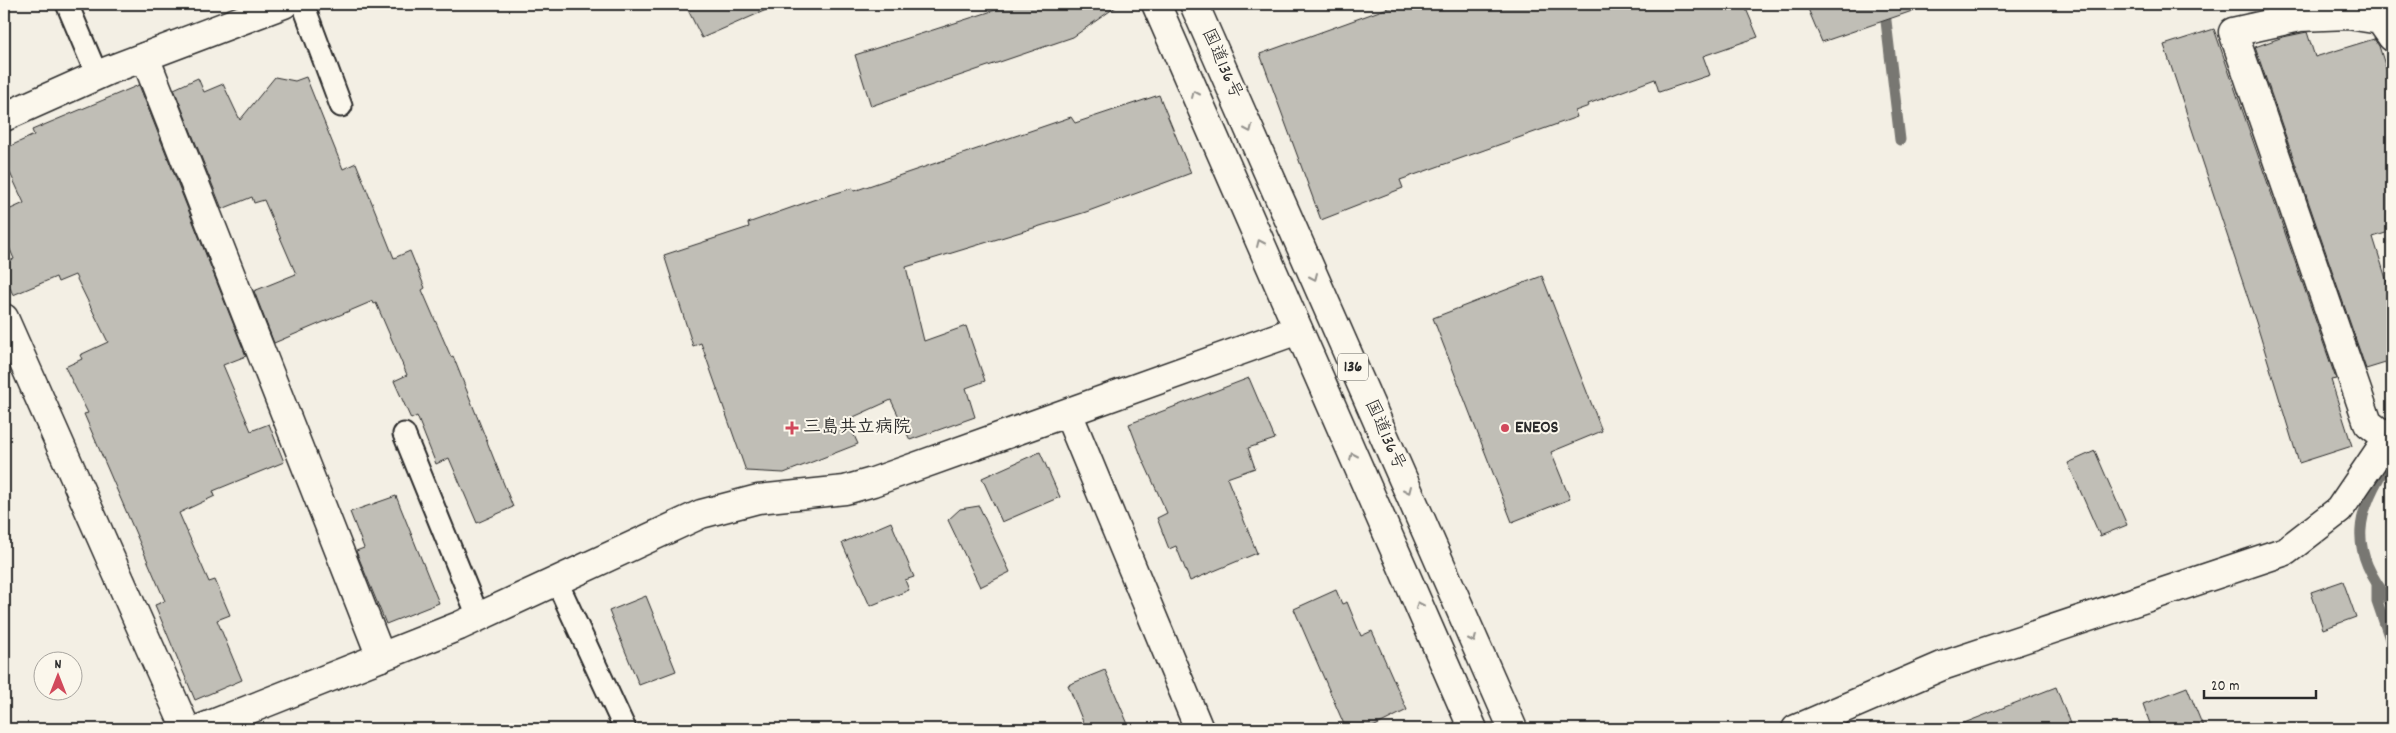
<svg xmlns="http://www.w3.org/2000/svg" width="2396" height="733" font-family="Dekko,'Klee One',sans-serif">
<style>
.lines{fill:none;stroke-linecap:round;stroke-linejoin:round}
.stream{stroke:#787772;stroke-width:11}
.building{fill:#c0beb6;stroke:#2b2b2b}
.lane-casing{stroke:#2b2b2b;stroke-width:25}
.street-casing{stroke:#2b2b2b;stroke-width:31}
.secondary-casing{stroke:#2b2b2b;stroke-width:31}
.highway-casing{stroke:#2b2b2b;stroke-width:31}
.lane{stroke:#fbf7ec;stroke-width:21}
.street{stroke:#fbf7ec;stroke-width:28}
.secondary{stroke:#fbf7ec;stroke-width:28}
.highway{stroke:#fbf7ec;stroke-width:28}
.oneway{stroke:#93918c}
.poi-dot{fill:#d1495b;stroke:#fbf7ec;stroke-width:2}
.labels{text-anchor:middle;dominant-baseline:central;stroke-width:4;stroke-linejoin:round;paint-order:stroke}
.shield{fill:#fbf7ec;stroke:#696865;stroke-width:1}
.shield-label{font-size:16px;font-weight:bold;fill:#2b2b2b}
.street-label{font-size:18px;fill:#2b2b2b;stroke:#fbf7ec}
.poi-label{font-size:18px;font-weight:bold;fill:#2b2b2b;stroke:#fbf7ec;text-anchor:start}
</style>
<rect width="100%" height="100%" fill="#f3efe4"/>
<filter id="ink" filterUnits="userSpaceOnUse"><feTurbulence type="fractalNoise" baseFrequency=".02" numOctaves="2"/><feDisplacementMap in="SourceGraphic" scale="10" xChannelSelector="R" yChannelSelector="G"/><feConvolveMatrix kernelMatrix="1 2 1 2 8 2 1 2 1" color-interpolation-filters="sRGB"/></filter>
<g filter="url(#ink)">
<g class="lines">
<g class="stream">
<path d="M 1884,4 L 1900,140"/>
<path d="M 2392,456 C 2355,514 2346,548 2392,604"/>
<path d="M 2377,586 L 2377,601 L 2392,645"/>
</g>
</g>
<g class="building">
<path d="M 685,4 L 780,4 L 702,38 Z"/>
<path d="M 1014,4 L 1120,4 L 1073,37 L 871,106 L 855,55 Z"/>
<path d="M 1399,4 L 1744,4 L 1758,37 L 1703,56 L 1710,75 L 1659,92 L 1655,79 L 1588,104 L 1589,106 L 1575,111 L 1577,117 L 1400,180 L 1403,188 L 1321,220 L 1260,54 Z"/>
<path d="M 1806,4 L 1917,4 L 1918,9 L 1822,42 Z"/>
<path d="M 2214,29 L 2336,379 L 2331,380 L 2352,446 L 2299,463 L 2256,322 L 2164,45 Z"/>
<path d="M 2307,32 L 2315,57 L 2374,39 L 2379,46 L 2392,87 L 2392,231 L 2373,237 L 2392,298 L 2392,361 L 2366,369 L 2255,47 L 2283,37 Z"/>
<path d="M 275,77 L 295,81 L 306,77 L 343,169 L 356,163 L 394,258 L 410,251 L 425,288 L 422,290 L 451,357 L 453,356 L 513,507 L 477,523 L 449,458 L 436,464 L 417,416 L 411,419 L 394,381 L 407,375 L 376,303 L 374,304 L 373,301 L 274,343 L 254,291 L 296,274 L 264,200 L 254,203 L 252,197 L 222,209 L 174,89 L 198,78 L 204,92 L 223,84 L 240,120 Z"/>
<path d="M 139,85 L 246,356 L 223,365 L 251,431 L 269,424 L 284,462 L 213,491 L 215,496 L 179,513 L 209,582 L 215,580 L 230,615 L 217,620 L 242,680 L 195,700 L 155,605 L 165,601 L 84,414 L 88,413 L 65,367 L 82,359 L 80,355 L 108,342 L 75,275 L 58,282 L 56,277 L 13,295 L 4,273 L 4,263 L 14,259 L 4,235 L 4,212 L 24,203 L 4,160 L 4,149 L 34,135 L 32,130 Z"/>
<path d="M 1159,95 L 1191,173 L 1086,212 L 906,267 L 924,341 L 966,326 L 985,381 L 966,388 L 975,417 L 910,440 L 891,400 L 847,420 L 858,444 L 784,473 L 746,471 L 701,343 L 693,346 L 664,255 L 749,227 L 748,223 L 813,200 L 853,188 L 854,191 L 1071,117 L 1075,123 Z"/>
<path d="M 1542,276 L 1602,431 L 1551,452 L 1570,499 L 1512,522 L 1433,318 Z"/>
<path d="M 1249,378 L 1275,439 L 1248,448 L 1255,468 L 1227,478 L 1257,553 L 1190,581 L 1176,546 L 1169,549 L 1157,518 L 1167,513 L 1142,458 L 1129,424 Z"/>
<path d="M 2095,451 L 2127,525 L 2100,536 L 2068,463 Z"/>
<path d="M 1040,452 L 1060,497 L 1002,522 L 982,478 Z"/>
<path d="M 396,496 L 439,603 L 386,624 L 356,551 L 364,548 L 350,512 Z"/>
<path d="M 979,506 L 1010,572 L 980,587 L 948,520 L 960,509 Z"/>
<path d="M 891,522 L 914,577 L 905,580 L 909,590 L 870,606 L 842,543 Z"/>
<path d="M 2343,581 L 2356,617 L 2323,629 L 2311,592 Z"/>
<path d="M 1336,590 L 1342,604 L 1347,602 L 1361,636 L 1372,631 L 1407,710 L 1369,729 L 1346,729 L 1294,609 Z"/>
<path d="M 646,596 L 676,671 L 639,685 L 609,611 Z"/>
<path d="M 1105,670 L 1130,729 L 1086,729 L 1068,685 Z"/>
<path d="M 2056,687 L 2072,729 L 1954,729 L 1954,727 Z"/>
<path d="M 2187,687 L 2204,729 L 2152,729 L 2143,704 Z"/>
</g>
<g class="lines">
<g class="lane-casing">
<g id="lane">
<path d="M 67,4 L 97,75"/>
<path d="M 303,4 L 341,106"/>
<path d="M 404,434 L 478,616"/>
<path d="M 556,580 L 625,729"/>
</g>
</g>
<g class="street-casing">
<g id="street">
<path d="M 145,57 L 381,657"/>
<path d="M 4,318 L 186,729"/>
<path d="M 1068,413 L 1199,729"/>
<path d="M 2387,438 L 2368,423 L 2233,32 L 2300,17 L 2348,15 L 2380,20 L 2392,37"/>
<path d="M 200,729 L 459,626 L 701,514 L 758,499 L 845,490 L 873,482 L 1298,330"/>
<path d="M 1796,729 L 1942,666 L 2286,551 L 2339,510 L 2392,432"/>
</g>
</g>
<g class="secondary-casing">
<path id="secondary" d="M 4,117 L 107,71 L 284,4"/>
</g>
<g class="highway-casing">
<g id="highway">
<path d="M 1156,4 L 1473,729"/>
<path d="M 1194,4 L 1513,729"/>
</g>
</g>
<use href="#lane" class="lane"/>
<use href="#street" class="street"/>
<use href="#secondary" class="secondary"/>
<use href="#highway" class="highway"/>
</g>
<defs><path id="oneway-chevron" d="M-2-3.5L2.5 0L-2 3.5" fill="none" stroke-width="1.6" stroke-linecap="round" stroke-linejoin="round" transform="scale(1.25)"/></defs>
<g class="oneway">
<use href="#oneway-chevron" transform="translate(1195 94) rotate(-114)"/>
<use href="#oneway-chevron" transform="translate(1249 129) rotate(66)"/>
<use href="#oneway-chevron" transform="translate(1260 243) rotate(-114)"/>
<use href="#oneway-chevron" transform="translate(1314 277) rotate(66)"/>
<use href="#oneway-chevron" transform="translate(1353 456) rotate(-114)"/>
<use href="#oneway-chevron" transform="translate(1408 490) rotate(66)"/>
<use href="#oneway-chevron" transform="translate(1419 605) rotate(-114)"/>
<use href="#oneway-chevron" transform="translate(1473 639) rotate(66)"/>
</g>
</g>
<g class="poi-dot">
<path d="M789.5 420.5h5v5h5v5h-5v5h-5v-5h-5v-5h5z"/>
<circle cx="1505" cy="428" r="5"/>
</g>
<g class="labels">
<rect class="shield" x="1338" y="353.5" width="30" height="27" rx="4"/>
<g class="shield-label">
<text x="1353" y="367">136</text>
</g>
<g class="street-label">
<text transform="translate(1221 64) rotate(66)">国道136号</text>
<text transform="translate(1384 435) rotate(66)">国道136号</text>
</g>
<g class="poi-label">
<text x="803" y="428">三島共立病院</text>
<text x="1515" y="428">ENEOS</text>
</g>
</g>
<rect width="2396" height="733" fill="none" stroke="#fbf7ec" stroke-width="20"/>
<rect x="10" y="10" width="2376" height="713" fill="none" stroke="#2b2b2b" stroke-width="2" filter="url(#ink)"/>
<g transform="translate(58 676)"><circle r="24" fill="#fbf7ec" stroke="#a8a59f"/>
<path d="M0-4L9 19L0 12L-9 19Z" fill="#d1495b"/>
<text y="-8" font-size="14" font-weight="bold" text-anchor="middle" fill="#2b2b2b">N</text>
</g>
<path d="M2204 690v8h112v-8" fill="none" stroke="#2b2b2b" stroke-width="2.5"/>
<text x="2211" y="690" font-size="15" fill="#2b2b2b" stroke="#fbf7ec" stroke-width="4" paint-order="stroke">20 m</text>
</svg>
